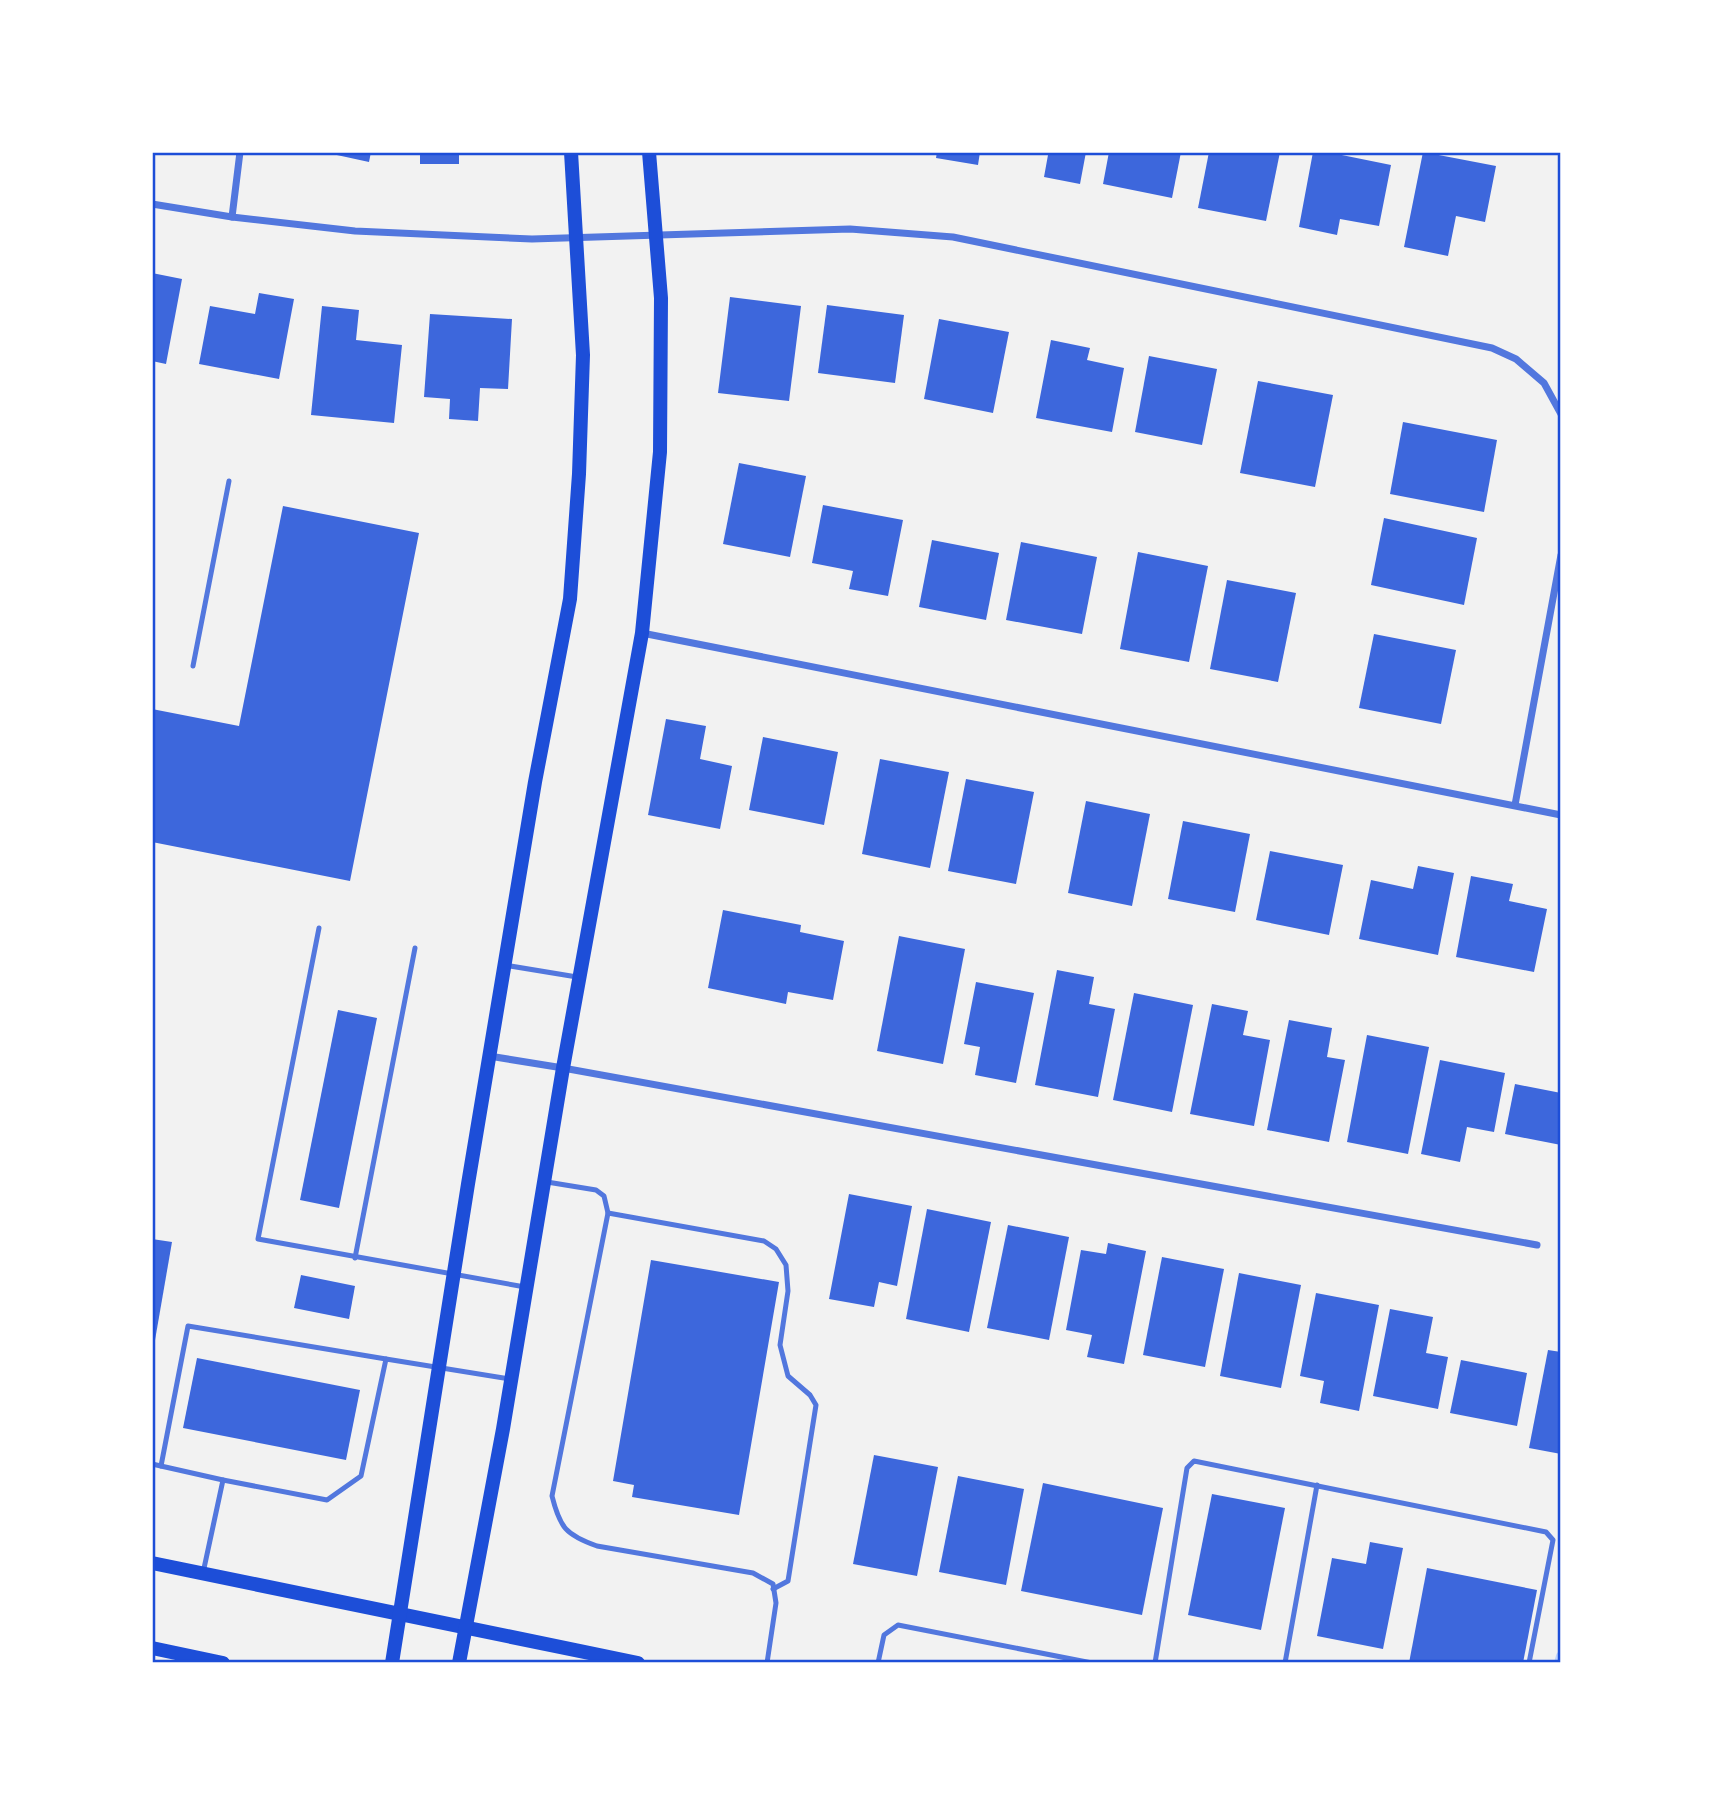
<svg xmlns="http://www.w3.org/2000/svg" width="1713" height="1815" font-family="'Zilla Slab',serif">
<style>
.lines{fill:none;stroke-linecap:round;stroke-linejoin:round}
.stream{stroke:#bfd3fe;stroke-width:10}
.building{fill:#3d67dc}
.service{stroke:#5277de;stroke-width:5}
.minor{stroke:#5277de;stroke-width:7}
.secondary{stroke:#1d4ed8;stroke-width:14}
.neatline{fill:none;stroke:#1d4ed8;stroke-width:2.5}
</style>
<rect width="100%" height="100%" fill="#f2f2f2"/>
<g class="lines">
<path class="stream" d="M 1559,1663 L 1561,1656"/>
</g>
<g class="building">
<path d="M 323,152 L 371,152 L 369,162 Z"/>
<rect x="420" y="152" width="39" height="12"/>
<path d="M 937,152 L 980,152 L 978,165 L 936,158 Z"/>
<path d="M 1042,152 L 1086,152 L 1080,184 L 1044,177 L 1048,155 Z"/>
<path d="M 1109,152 L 1181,152 L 1172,198 L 1103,184 Z"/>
<path d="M 1209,152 L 1280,152 L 1266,221 L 1198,208 Z"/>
<path d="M 1313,152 L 1327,152 L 1391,165 L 1379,226 L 1340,219 L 1337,235 L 1299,227 Z"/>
<path d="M 1423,152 L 1496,166 L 1485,222 L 1456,216 L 1448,256 L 1404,247 Z"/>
<path d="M 152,273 L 182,279 L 166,364 L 152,361 Z"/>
<path d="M 259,293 L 294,299 L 279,379 L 199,364 L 210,306 L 255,314 Z"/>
<path d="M 730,297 L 801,306 L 789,401 L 718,393 Z"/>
<path d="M 827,305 L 904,315 L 895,383 L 818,373 Z"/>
<path d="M 322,306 L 359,310 L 356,340 L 402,345 L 394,423 L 311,415 Z"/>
<path d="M 430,314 L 512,319 L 508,389 L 480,388 L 478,421 L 449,419 L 450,399 L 424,397 Z"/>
<path d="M 939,319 L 1009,332 L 993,413 L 924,399 Z"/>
<path d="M 1051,340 L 1090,348 L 1087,360 L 1124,368 L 1112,432 L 1036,418 Z"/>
<path d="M 1149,356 L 1217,369 L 1202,445 L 1135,432 Z"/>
<path d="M 1258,381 L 1333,395 L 1315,487 L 1240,473 Z"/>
<path d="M 1403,422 L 1497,440 L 1484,512 L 1390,494 Z"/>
<path d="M 739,463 L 806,476 L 790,557 L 723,544 Z"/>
<path d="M 823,505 L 903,520 L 888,596 L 849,589 L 853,571 L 812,563 Z"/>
<path d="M 283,506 L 419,533 L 350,881 L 152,842 L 152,709 L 239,726 Z"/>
<path d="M 1384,518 L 1477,538 L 1464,605 L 1371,585 Z"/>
<path d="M 932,540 L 999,553 L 986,620 L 919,607 Z"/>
<path d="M 1021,542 L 1097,557 L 1082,634 L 1006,620 Z"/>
<path d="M 1138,552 L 1208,566 L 1189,662 L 1120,649 Z"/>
<path d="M 1227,580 L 1296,593 L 1278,682 L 1210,669 Z"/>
<path d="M 1374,634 L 1456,650 L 1441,724 L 1359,708 Z"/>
<path d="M 666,719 L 706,726 L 700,759 L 732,766 L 720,829 L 648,815 Z"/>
<path d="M 763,737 L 838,752 L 824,825 L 749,810 Z"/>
<path d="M 880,759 L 949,772 L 930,868 L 862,854 Z"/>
<path d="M 966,779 L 1034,792 L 1016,884 L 948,871 Z"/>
<path d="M 1086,801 L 1150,814 L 1132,906 L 1068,893 Z"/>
<path d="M 1183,821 L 1250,834 L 1235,912 L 1168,899 Z"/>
<path d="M 1270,851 L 1343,865 L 1329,935 L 1256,920 Z"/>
<path d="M 1418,866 L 1454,873 L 1438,955 L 1359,939 L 1371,880 L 1413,889 Z"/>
<path d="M 1471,876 L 1513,884 L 1509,901 L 1547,909 L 1534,972 L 1456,957 Z"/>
<path d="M 723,910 L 801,925 L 800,932 L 844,941 L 833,1000 L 788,992 L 786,1004 L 708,988 Z"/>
<path d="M 899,936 L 965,949 L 943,1064 L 877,1051 Z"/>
<path d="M 1057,970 L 1094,977 L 1089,1004 L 1115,1009 L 1098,1097 L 1035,1085 Z"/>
<path d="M 976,982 L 1034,993 L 1016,1083 L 975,1075 L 980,1047 L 964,1044 Z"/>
<path d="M 1134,993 L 1193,1005 L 1172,1112 L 1113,1100 Z"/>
<path d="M 1212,1004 L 1248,1011 L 1243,1035 L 1270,1040 L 1254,1126 L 1190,1114 Z"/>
<path d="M 338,1010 L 377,1018 L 339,1208 L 300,1200 Z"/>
<path d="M 1289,1020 L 1332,1028 L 1327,1057 L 1345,1060 L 1329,1142 L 1267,1130 Z"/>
<path d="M 1367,1035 L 1429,1047 L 1408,1154 L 1347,1142 Z"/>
<path d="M 1440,1060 L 1505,1073 L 1494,1132 L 1467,1127 L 1460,1162 L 1421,1154 Z"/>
<path d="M 1515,1084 L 1561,1093 L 1561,1145 L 1505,1134 Z"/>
<path d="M 849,1194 L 912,1206 L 897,1286 L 879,1282 L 874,1307 L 829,1299 Z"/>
<path d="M 927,1209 L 991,1222 L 969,1332 L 906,1319 Z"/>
<path d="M 1008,1225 L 1069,1237 L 1049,1340 L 987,1328 Z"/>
<path d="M 152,1239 L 172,1242 L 154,1346 L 152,1345 Z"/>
<path d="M 1108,1243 L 1146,1251 L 1124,1364 L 1087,1357 L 1092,1335 L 1066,1330 L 1081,1250 L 1106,1254 Z"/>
<path d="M 1162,1257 L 1224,1269 L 1205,1367 L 1143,1355 Z"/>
<path d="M 651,1260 L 779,1282 L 739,1515 L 632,1497 L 634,1485 L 613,1481 Z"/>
<path d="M 1239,1273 L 1301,1285 L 1281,1388 L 1220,1376 Z"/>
<path d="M 301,1275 L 355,1286 L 349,1319 L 294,1308 Z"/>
<path d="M 1316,1293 L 1379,1305 L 1359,1411 L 1320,1403 L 1324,1381 L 1300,1376 Z"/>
<path d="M 1390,1309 L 1433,1317 L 1426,1353 L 1448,1357 L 1438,1409 L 1373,1396 Z"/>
<path d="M 1548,1350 L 1561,1352 L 1561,1454 L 1529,1448 Z"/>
<path d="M 197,1358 L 360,1390 L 346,1460 L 183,1428 Z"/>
<path d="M 1461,1360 L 1527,1373 L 1517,1426 L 1450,1413 Z"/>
<path d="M 874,1455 L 938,1467 L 917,1576 L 853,1564 Z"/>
<path d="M 958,1476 L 1024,1489 L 1006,1585 L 939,1572 Z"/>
<path d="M 1043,1483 L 1163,1508 L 1142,1615 L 1021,1591 Z"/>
<path d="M 1212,1494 L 1285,1508 L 1261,1630 L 1188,1615 Z"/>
<path d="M 1370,1542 L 1403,1548 L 1383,1649 L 1317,1636 L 1332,1558 L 1366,1564 Z"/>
<path d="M 1427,1568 L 1537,1590 L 1523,1663 L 1409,1663 Z"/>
</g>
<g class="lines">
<g class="service">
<path d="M 193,666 L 229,481"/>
<path d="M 319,928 L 258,1239 L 525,1287"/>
<path d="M 504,965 L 577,977"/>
<path d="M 547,1182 L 596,1190 L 604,1196 L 608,1213 L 552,1496 C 560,1528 566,1535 597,1546 L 753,1573 L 773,1584 L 776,1603 L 767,1663"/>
<path d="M 608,1213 L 764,1241 L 776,1249 L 786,1265 L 788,1291 L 780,1345 L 788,1376 L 810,1395 L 816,1405 L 788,1581 L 773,1589"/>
<path d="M 355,1258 L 415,948"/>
<path d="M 152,1464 L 223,1480 L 203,1573"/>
<path d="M 161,1466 L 188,1326 L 386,1359"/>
<path d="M 223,1480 L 327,1500 L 361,1476 L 386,1359 L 510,1379"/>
<path d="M 878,1663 L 884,1635 L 898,1625 L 1092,1663"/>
<path d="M 1155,1663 L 1187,1468 L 1194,1461 L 1546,1532 L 1553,1540 L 1529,1663"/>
<path d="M 1285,1663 L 1317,1485"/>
</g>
<g class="minor">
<path d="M 152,204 L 232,217 L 355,231 L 532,239 L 850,229 L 953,237 L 1492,348 L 1516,359 L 1544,383 L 1561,414"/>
<path d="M 232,217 L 240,152"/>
<path d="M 642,633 L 1561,815"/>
<path d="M 1515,805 L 1561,555"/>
<path d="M 489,1056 L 563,1068 L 1537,1245"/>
</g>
<g class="secondary">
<path d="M 152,1563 L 638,1663"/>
<path d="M 152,1648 L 223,1663"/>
<path d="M 392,1663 L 468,1184 L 535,782 L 570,599 L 579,474 L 583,355 L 571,152"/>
<path d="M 459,1663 L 503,1429 L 563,1068 L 642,633 L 660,452 L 661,298 L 649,152"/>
</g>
</g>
<rect width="1713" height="1815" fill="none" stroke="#ffffff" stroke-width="308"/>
<rect x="154" y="154" width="1405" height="1507" class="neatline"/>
</svg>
